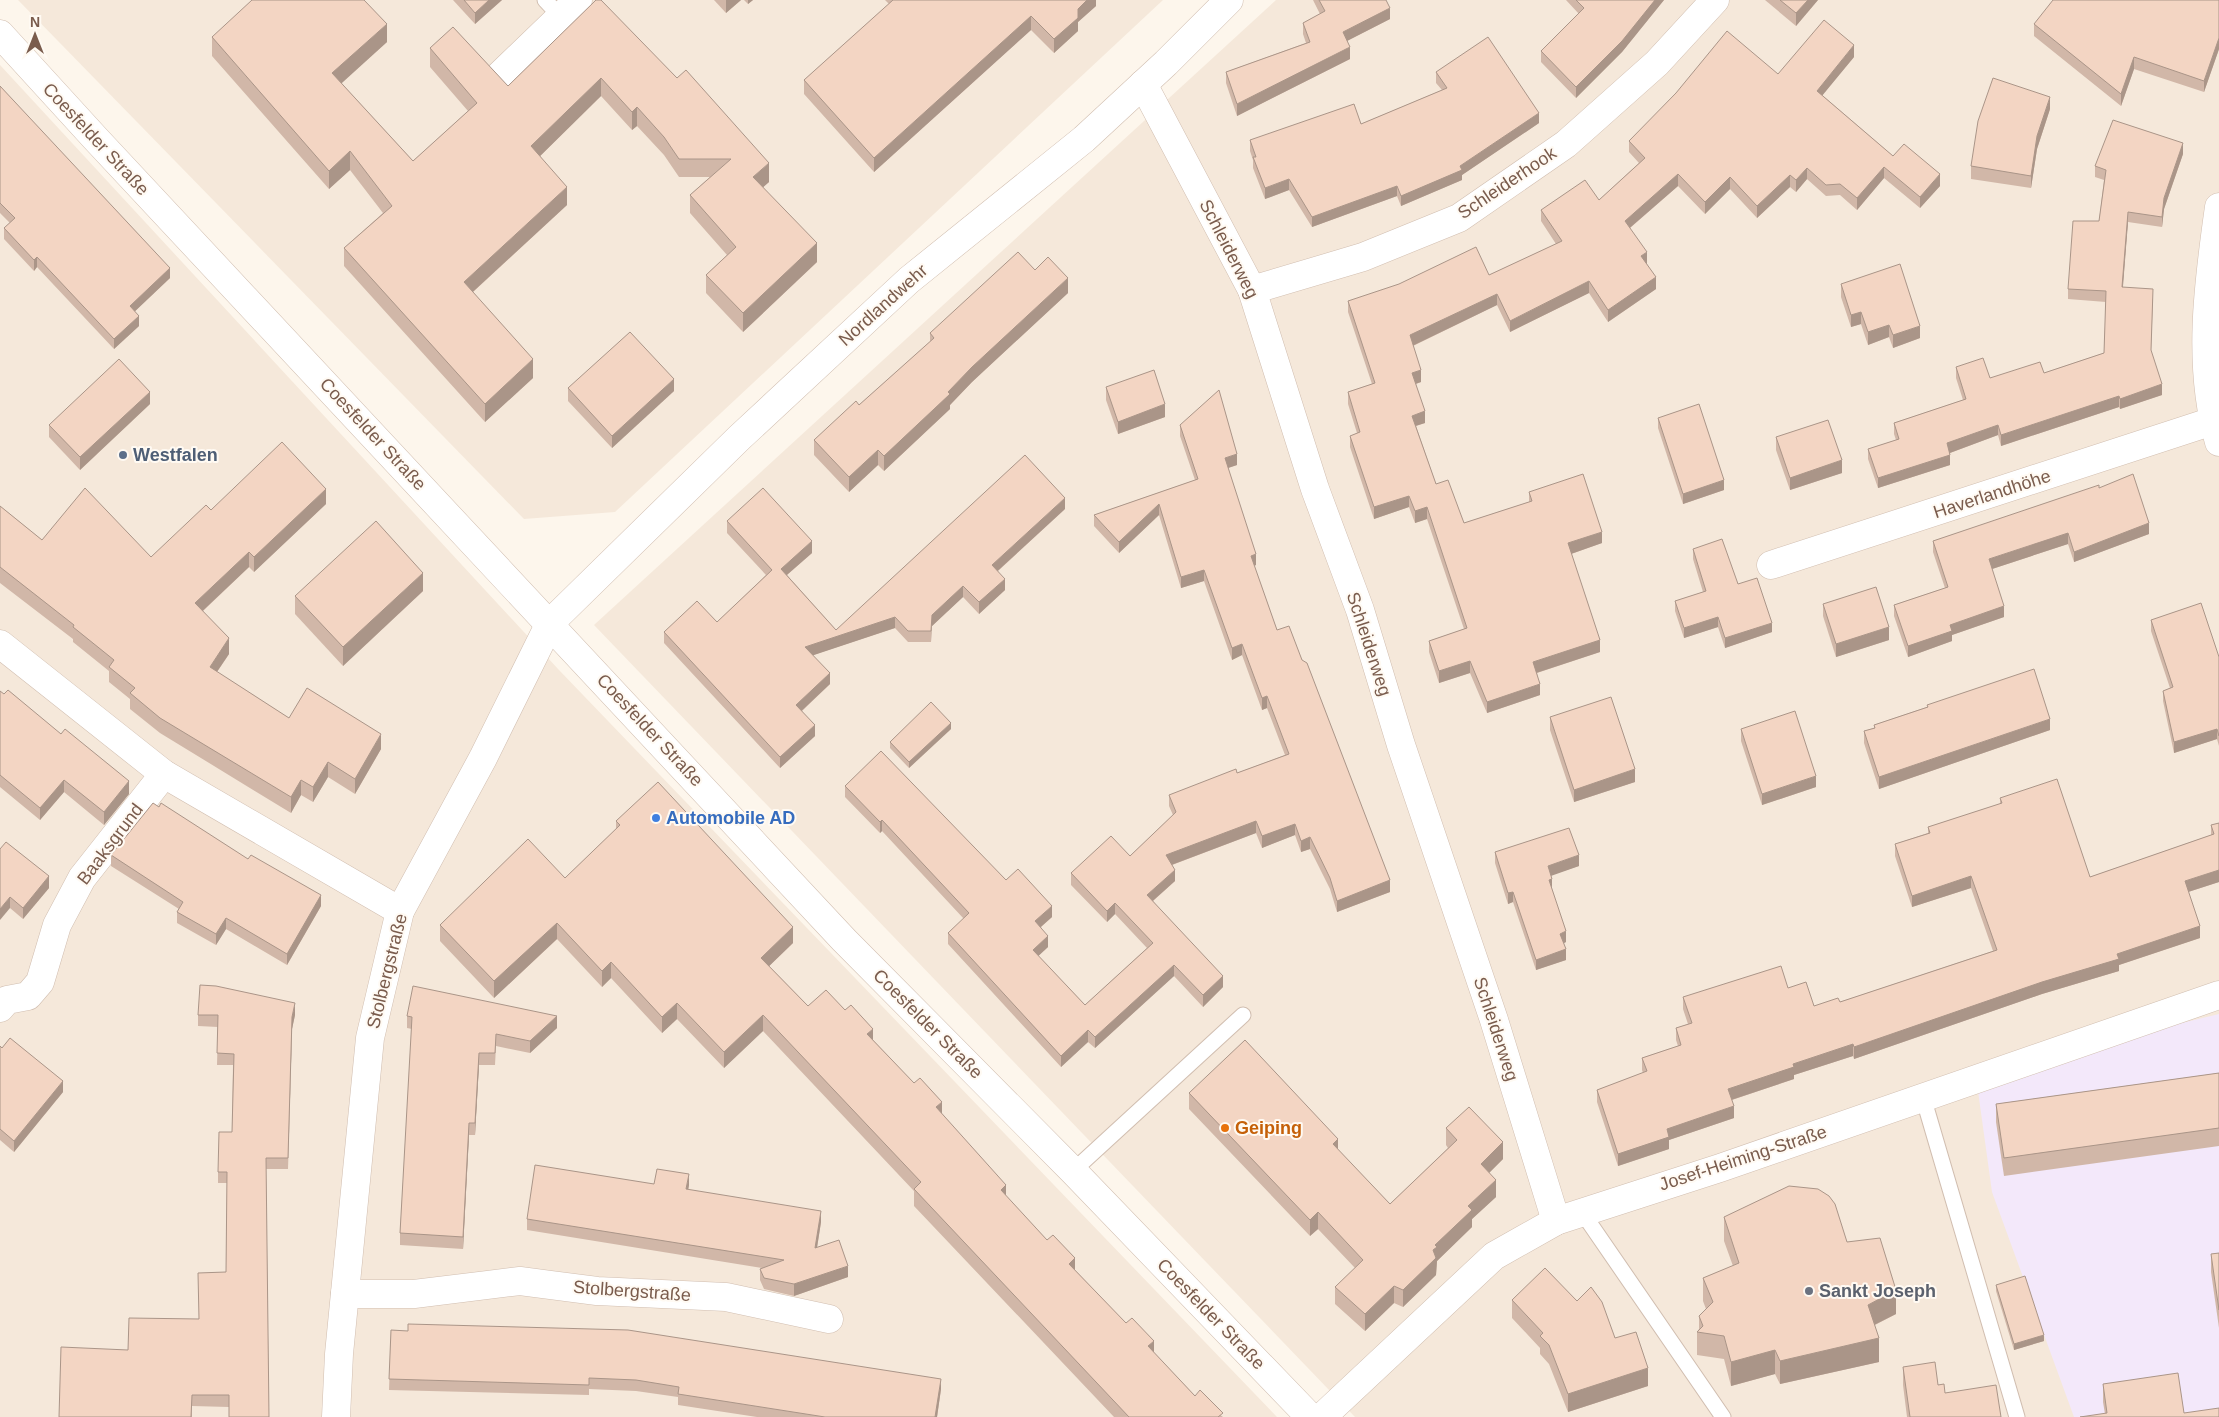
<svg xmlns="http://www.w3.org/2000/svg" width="2219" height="1417" font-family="Helvetica,sans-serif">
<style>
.residential{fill:#f5e8da}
.education{fill:#f3e8fa}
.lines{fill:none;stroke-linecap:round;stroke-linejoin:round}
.service-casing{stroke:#d1beb0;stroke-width:17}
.minor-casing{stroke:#d1beb0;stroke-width:29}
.tertiary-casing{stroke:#d1beb0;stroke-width:29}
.service{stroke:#fff;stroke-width:15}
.minor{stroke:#fff;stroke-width:28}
.tertiary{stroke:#fff;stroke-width:28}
.wall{fill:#d1b7a8}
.shaded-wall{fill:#aa9588}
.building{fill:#f3d5c3;stroke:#aa9588}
.service-dot{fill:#5c6f8a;stroke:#fffaf3;stroke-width:2}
.shop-dot{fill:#3f7fe0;stroke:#fffaf3;stroke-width:2}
.food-dot{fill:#e8710a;stroke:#fffaf3;stroke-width:2}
.worship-dot{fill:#6b7280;stroke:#fffaf3;stroke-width:2}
.labels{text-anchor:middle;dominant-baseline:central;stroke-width:4;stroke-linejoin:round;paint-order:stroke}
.street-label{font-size:18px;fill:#7a5c4d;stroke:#fffaf3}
.service-label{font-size:18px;font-weight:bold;fill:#4e5e75;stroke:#fffaf3;text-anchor:start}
.shop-label{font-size:18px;font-weight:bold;fill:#366cbe;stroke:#fffaf3;text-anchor:start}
.food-label{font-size:18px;font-weight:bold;fill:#c56008;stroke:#fffaf3;text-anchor:start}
.worship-label{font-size:18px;font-weight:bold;fill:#5b616d;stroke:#fffaf3;text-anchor:start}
</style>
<rect width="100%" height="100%" fill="#fdf6ec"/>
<g class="residential">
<path d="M 18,0 L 1163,0 L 615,512 L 524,519 Z"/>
<path d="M 1276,0 L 2219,0 L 2219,1417 L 1355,1417 L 594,625 Z"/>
<path d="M 0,65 L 559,670 L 1277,1417 L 0,1417 Z"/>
</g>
<path class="education" d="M 2219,1014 L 2219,1417 L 2074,1417 L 1992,1192 L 1978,1091 L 2153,1030 Z"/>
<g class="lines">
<g class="service-casing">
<g id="service">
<path d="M 545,0 L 560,16"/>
<path d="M 1923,1097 L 2017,1417"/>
<path d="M 1073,1171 L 1243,1015"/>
<path d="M 1582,1212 L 1723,1417"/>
</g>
</g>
<g class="minor-casing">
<g id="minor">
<path d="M 500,75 L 578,0"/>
<path d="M 1143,84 L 1252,290 L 1315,489 L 1360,610 L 1401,745 L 1494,1020 L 1556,1221"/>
<path d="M 2219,207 C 2208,284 2197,366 2219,442"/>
<path d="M 1252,290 L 1363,257 L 1459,218 L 1566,144 L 1657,63 L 1715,0"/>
<path d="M 1771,565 L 2213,421"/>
<path d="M 0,644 L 164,774 L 400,911"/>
<path d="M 0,1008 L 7,1000 L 28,996 L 40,982 L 57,925 L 82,878 L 164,774"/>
<path d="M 345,1294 L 414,1294 L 520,1281 L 597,1291 L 726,1297 L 829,1319"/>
<path d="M 336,1417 L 339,1354 L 370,1038 L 400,911 L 483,758 L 550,623"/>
<path d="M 1322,1417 L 1494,1256 L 1556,1221 L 1720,1168 L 2219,995"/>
</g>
</g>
<g class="tertiary-casing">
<g id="tertiary">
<path d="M 0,34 L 95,138 L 844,940 L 1073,1171 L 1310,1417"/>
<path d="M 550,623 L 739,438 L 909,280 L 1084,139 L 1166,63 L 1229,0"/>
</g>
</g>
<use href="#service" class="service"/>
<use href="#minor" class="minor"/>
<use href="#tertiary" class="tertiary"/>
</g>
<g class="wall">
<path d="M 453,0 L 502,0 L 475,24 Z"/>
<path d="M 596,0 L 769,182 L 763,187 L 817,262 L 743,332 L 706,293 L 706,275 L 727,255 L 690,213 L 690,195 L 710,177 L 679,177 L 664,155 L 637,126 L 632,130 L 601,96 L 540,156 L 567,205 L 473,292 L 533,378 L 485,422 L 344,266 L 344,248 L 383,213 L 350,170 L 329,189 L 212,56 L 212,37 L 387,42 L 341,83 L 413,161 L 468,111 L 430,67 L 430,48 L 508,86 Z"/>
<path d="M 714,0 L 741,0 L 726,13 Z"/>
<path d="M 744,0 L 753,0 L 748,4 Z"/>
<path d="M 885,0 L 1096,0 L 1096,6 L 1078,22 L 1078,31 L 1054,53 L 1031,30 L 874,172 L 804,94 L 804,80 L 889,4 Z"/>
<path d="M 1313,0 L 1386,0 L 1390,19 L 1347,41 L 1350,59 L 1237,116 L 1226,83 L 1226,72 L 1306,43 L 1303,34 L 1303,23 L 1320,14 Z"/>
<path d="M 1566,0 L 1664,0 L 1622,52 L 1576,98 L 1541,62 L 1541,51 L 1579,14 Z"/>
<path d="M 1765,0 L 1818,0 L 1796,26 Z"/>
<path d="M 2219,0 L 2219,49 L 2204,92 L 2134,69 L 2121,106 L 2034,36 L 2034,24 Z"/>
<path d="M 1854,57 L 1822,95 L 1893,156 L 1940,186 L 1920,208 L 1884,178 L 1857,210 L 1840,195 L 1826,196 L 1807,179 L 1796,192 L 1790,187 L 1757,218 L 1730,189 L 1705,214 L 1678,186 L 1630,228 L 1647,264 L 1656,289 L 1608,322 L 1589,293 L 1510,332 L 1497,305 L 1413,346 L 1421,382 L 1416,384 L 1425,423 L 1416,426 L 1436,484 L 1464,523 L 1529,502 L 1529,492 L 1602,543 L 1571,554 L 1600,652 L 1537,673 L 1540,695 L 1487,713 L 1470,673 L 1439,683 L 1429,652 L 1429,641 L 1464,629 L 1427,519 L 1415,523 L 1409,507 L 1374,519 L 1350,447 L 1350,436 L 1357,433 L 1348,404 L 1348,392 L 1372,384 L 1348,312 L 1348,301 L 1489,275 L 1556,244 L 1541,221 L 1541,210 L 1599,200 L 1639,163 L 1629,152 L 1629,141 L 1778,74 Z"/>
<path d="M 1436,72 L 1539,123 L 1462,175 L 1462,180 L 1401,206 L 1397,196 L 1312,227 L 1289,190 L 1265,199 L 1253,168 L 1253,160 L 1250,151 L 1250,140 L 1361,124 L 1442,90 L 1436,83 Z"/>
<path d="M 0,86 L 170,278 L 135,311 L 139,326 L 114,349 L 37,267 L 34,271 L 4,239 L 4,228 L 10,223 L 0,213 Z"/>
<path d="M 2050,109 L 2037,149 L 2031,188 L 1971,179 L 1971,166 Z"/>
<path d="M 2183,154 L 2164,209 L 2162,227 L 2128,222 L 2123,287 L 2153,299 L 2151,351 L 2162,395 L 2120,409 L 2119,407 L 2001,446 L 1998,435 L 1950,453 L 1950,465 L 1878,488 L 1868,459 L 1868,449 L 1896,440 L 1894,434 L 1894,423 L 1963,400 L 1956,378 L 1956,367 L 1990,378 L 2044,373 L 2104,353 L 2106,302 L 2068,299 L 2068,289 L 2099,221 L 2104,180 L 2095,177 L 2095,166 Z"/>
<path d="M 1035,270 L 1068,293 L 972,382 L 950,405 L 950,409 L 884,471 L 878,465 L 849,492 L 814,455 L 814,440 L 859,405 L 930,342 L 930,333 Z"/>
<path d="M 1841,284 L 1920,338 L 1893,348 L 1889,337 L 1868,345 L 1861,324 L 1851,327 L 1841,297 Z"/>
<path d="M 1106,387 L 1165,417 L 1118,434 L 1106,400 Z"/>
<path d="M 568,388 L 674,391 L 612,448 L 568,401 Z"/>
<path d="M 150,404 L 80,470 L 49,437 L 49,425 Z"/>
<path d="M 1658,418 L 1724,490 L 1683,504 L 1658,428 Z"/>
<path d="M 1180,425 L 1237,465 L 1228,468 L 1256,565 L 1254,566 L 1277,630 L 1302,660 L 1390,892 L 1337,912 L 1330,889 L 1310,849 L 1301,852 L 1295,835 L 1262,848 L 1256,833 L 1172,865 L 1175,881 L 1153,901 L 1223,987 L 1203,1007 L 1174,976 L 1095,1048 L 1088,1042 L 1061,1067 L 948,944 L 948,933 L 964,919 L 882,831 L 880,833 L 845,797 L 845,786 L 1006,880 L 1052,917 L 1041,927 L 1048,947 L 1038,956 L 1085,1005 L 1147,948 L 1115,914 L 1107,922 L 1071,885 L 1071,873 L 1130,856 L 1173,815 L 1169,806 L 1169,795 L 1237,773 L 1285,755 L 1267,708 L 1262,710 L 1242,655 L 1232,660 L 1204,581 L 1181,588 L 1159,515 L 1119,553 L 1094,526 L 1094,515 L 1195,480 L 1180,436 Z"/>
<path d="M 1776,437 L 1842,473 L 1790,490 L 1776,450 Z"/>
<path d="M 2099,488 L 2149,534 L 2074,562 L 2068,544 L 1992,569 L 2004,617 L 1952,635 L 1952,641 L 1908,657 L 1894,616 L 1894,605 L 1945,588 L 1933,552 L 1933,541 Z"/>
<path d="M 326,504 L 254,572 L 249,567 L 203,611 L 229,654 L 217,672 L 289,718 L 381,749 L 355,794 L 328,777 L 313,802 L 301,795 L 291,813 L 160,733 L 130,709 L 130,699 L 109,682 L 109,671 L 73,642 L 73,639 L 0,583 L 0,506 L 42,540 L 151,557 L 211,510 Z"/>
<path d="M 1065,509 L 998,571 L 1005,590 L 979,614 L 963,597 L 932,626 L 931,642 L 908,642 L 895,628 L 813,655 L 830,684 L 802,711 L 815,736 L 780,768 L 664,643 L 664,632 L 717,622 L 766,575 L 727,533 L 727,521 L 812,553 L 787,575 L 836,630 Z"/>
<path d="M 1693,549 L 1738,584 L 1772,632 L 1725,648 L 1718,627 L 1684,638 L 1675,611 L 1675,601 L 1703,592 L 1693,559 Z"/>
<path d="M 423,591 L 343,666 L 295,614 L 295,596 Z"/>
<path d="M 1823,604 L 1889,640 L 1836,657 L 1823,616 Z"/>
<path d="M 2151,620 L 2219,657 L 2219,746 L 2217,739 L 2174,753 L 2163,701 L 2163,691 L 2170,688 L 2151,631 Z"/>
<path d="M 0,691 L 129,794 L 104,825 L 64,792 L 40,820 L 0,787 Z"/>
<path d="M 1927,705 L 2050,730 L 1879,789 L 1864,743 L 1864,731 L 1874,728 L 1874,725 L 1927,707 Z"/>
<path d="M 1550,717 L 1635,782 L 1574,802 L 1550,730 Z"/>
<path d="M 951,729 L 909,768 L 890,748 L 890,742 Z"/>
<path d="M 1741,729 L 1816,787 L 1762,805 L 1741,741 Z"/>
<path d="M 2000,798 L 2090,877 L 2211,835 L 2211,825 L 2219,823 L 2219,882 L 2188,892 L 2200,938 L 2119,965 L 2119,971 L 2042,994 L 1854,1059 L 1853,1056 L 1794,1075 L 1794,1079 L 1732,1100 L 1734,1118 L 1669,1140 L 1669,1149 L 1618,1166 L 1597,1102 L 1597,1090 L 1643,1073 L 1642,1070 L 1642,1058 L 1678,1046 L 1676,1040 L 1676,1028 L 1688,1024 L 1683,1009 L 1683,997 L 1788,988 L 1814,1006 L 1840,1002 L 1993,951 L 1971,888 L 1912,907 L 1895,856 L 1895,844 L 1928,833 L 1928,827 L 2000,804 Z"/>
<path d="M 159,807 L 321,906 L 287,965 L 226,929 L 216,945 L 177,923 L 177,912 L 179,909 L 111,866 L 111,855 Z"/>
<path d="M 616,821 L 793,943 L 769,966 L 808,1006 L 873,1040 L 942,1114 L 1006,1197 L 1075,1270 L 1195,1396 L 1223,1417 L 1114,1417 L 914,1206 L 914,1191 L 763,1031 L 724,1068 L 677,1019 L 662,1033 L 611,978 L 602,987 L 557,939 L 494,998 L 440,941 L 440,925 L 565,878 L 616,829 Z"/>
<path d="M 0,849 L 49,888 L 23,919 L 10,908 Z"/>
<path d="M 1495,852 L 1579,866 L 1551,875 L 1552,889 L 1566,942 L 1564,943 L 1566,960 L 1536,970 L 1513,902 L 1508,904 L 1495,863 Z"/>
<path d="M 198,1015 L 295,1015 L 292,1029 L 288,1169 L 266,1169 L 269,1417 L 229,1417 L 229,1407 L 192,1406 L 192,1417 L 59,1417 L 128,1350 L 199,1319 L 226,1272 L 227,1183 L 218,1183 L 218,1172 L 232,1132 L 233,1065 L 217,1065 L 218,1027 L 198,1026 Z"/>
<path d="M 407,1016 L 557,1028 L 530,1053 L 496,1046 L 495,1065 L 479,1065 L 475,1135 L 469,1135 L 463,1249 L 400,1245 L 400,1233 L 412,1029 L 407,1028 Z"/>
<path d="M 0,1046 L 63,1092 L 14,1152 L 0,1140 Z"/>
<path d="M 2219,1073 L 2219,1146 L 2004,1176 L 1996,1122 L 1996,1104 Z"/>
<path d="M 1189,1093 L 1338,1150 L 1390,1204 L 1448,1148 L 1446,1145 L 1446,1128 L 1503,1159 L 1489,1173 L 1496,1197 L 1472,1219 L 1472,1227 L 1437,1261 L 1436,1275 L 1403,1307 L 1394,1303 L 1365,1331 L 1335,1304 L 1335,1287 L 1355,1268 L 1318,1229 L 1310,1236 L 1189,1109 Z"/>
<path d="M 654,1184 L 689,1185 L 688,1190 L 821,1222 L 817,1248 L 848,1277 L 794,1296 L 764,1289 L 760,1280 L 760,1269 L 762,1268 L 527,1230 L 527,1219 Z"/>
<path d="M 1724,1217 L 1847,1242 L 1896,1314 L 1875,1325 L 1879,1362 L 1780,1384 L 1775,1374 L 1731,1386 L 1724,1359 L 1697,1355 L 1697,1332 L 1699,1329 L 1699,1316 L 1706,1309 L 1703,1301 L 1703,1278 L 1733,1266 L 1724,1241 Z"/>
<path d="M 2219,1253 L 2219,1328 L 2211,1272 L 2211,1254 Z"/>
<path d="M 1996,1285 L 2044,1341 L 2014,1350 L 1996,1291 Z"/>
<path d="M 1512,1300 L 1577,1301 L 1615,1338 L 1648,1386 L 1568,1412 L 1549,1364 L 1540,1354 L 1540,1348 L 1512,1318 Z"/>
<path d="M 391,1330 L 941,1389 L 937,1417 L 757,1417 L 678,1405 L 678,1397 L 636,1391 L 589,1389 L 589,1395 L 389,1390 Z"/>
<path d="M 1903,1367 L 1938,1385 L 1945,1393 L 2001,1417 L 1907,1417 L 1903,1385 Z"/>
<path d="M 2103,1384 L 2184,1413 L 2219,1417 L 2105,1414 L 2103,1402 Z"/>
</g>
<g class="shaded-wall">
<path d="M 489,0 L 502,0 L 475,24 L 475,13 Z"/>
<path d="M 726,0 L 741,0 L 726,13 Z"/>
<path d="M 748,0 L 753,0 L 748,4 Z"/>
<path d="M 1087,0 L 1096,0 L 1096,6 L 1078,22 L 1078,31 L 1054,53 L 1054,39 L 1078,9 Z"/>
<path d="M 1655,0 L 1664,0 L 1622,52 L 1576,98 L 1576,87 Z"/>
<path d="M 1808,0 L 1818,0 L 1796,26 L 1796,13 Z"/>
<path d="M 1390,8 L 1390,19 L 1343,43 L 1343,32 Z"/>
<path d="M 1031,16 L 1031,30 L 874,172 L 874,158 Z"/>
<path d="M 387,24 L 387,42 L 332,92 L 332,73 Z"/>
<path d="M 2219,38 L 2219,49 L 2204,92 L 2204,81 Z"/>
<path d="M 1854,45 L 1854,57 L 1817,102 L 1817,91 Z"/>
<path d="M 1350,47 L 1350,59 L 1237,116 L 1237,104 Z"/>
<path d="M 2134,57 L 2134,69 L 2121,106 L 2121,94 Z"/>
<path d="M 601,78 L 601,96 L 531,165 L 531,146 Z"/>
<path d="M 2050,97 L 2050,109 L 2037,149 L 2031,188 L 2031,176 L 2037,136 Z"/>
<path d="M 637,107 L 637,126 L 632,130 L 632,112 Z"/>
<path d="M 1539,113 L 1539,123 L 1462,175 L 1462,180 L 1401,206 L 1401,196 L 1460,166 Z"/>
<path d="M 2183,143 L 2183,154 L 2164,209 L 2162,227 L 2162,217 L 2164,198 Z"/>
<path d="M 350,151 L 350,170 L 329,189 L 329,171 Z"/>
<path d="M 769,163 L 769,182 L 753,196 L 753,177 Z"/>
<path d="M 1884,167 L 1884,178 L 1857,210 L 1857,198 Z"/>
<path d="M 1807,168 L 1807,179 L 1796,192 L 1796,180 Z"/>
<path d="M 1678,174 L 1678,186 L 1625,232 L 1625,221 Z"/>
<path d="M 1940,174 L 1940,186 L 1920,208 L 1920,197 Z"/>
<path d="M 1790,175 L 1790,187 L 1757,218 L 1757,206 Z"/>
<path d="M 1730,177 L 1730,189 L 1705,214 L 1705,202 Z"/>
<path d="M 1289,179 L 1289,190 L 1265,199 L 1265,188 Z"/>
<path d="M 1397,186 L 1397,196 L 1312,227 L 1312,217 Z"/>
<path d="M 567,187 L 567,205 L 464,300 L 464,282 Z"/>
<path d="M 2128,212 L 2128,222 L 2122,297 L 2122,287 Z"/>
<path d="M 817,243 L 817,262 L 743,332 L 743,313 Z"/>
<path d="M 1647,252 L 1647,264 L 1641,268 L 1641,256 Z"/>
<path d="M 37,257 L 37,267 L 34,271 L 34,260 Z"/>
<path d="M 170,268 L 170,278 L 130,316 L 130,306 Z"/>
<path d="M 1656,277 L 1656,289 L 1608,322 L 1608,310 Z"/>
<path d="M 1068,278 L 1068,293 L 972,382 L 950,405 L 950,409 L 884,471 L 884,456 L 948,392 L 972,367 Z"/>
<path d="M 1589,281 L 1589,293 L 1510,332 L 1510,321 Z"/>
<path d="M 1497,294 L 1497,305 L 1410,347 L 1410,335 Z"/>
<path d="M 1861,312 L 1861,324 L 1851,327 L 1851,315 Z"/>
<path d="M 139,316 L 139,326 L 114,349 L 114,339 Z"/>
<path d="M 1889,325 L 1889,337 L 1868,345 L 1868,332 Z"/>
<path d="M 1920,326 L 1920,338 L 1893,348 L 1893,335 Z"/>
<path d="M 533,359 L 533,378 L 485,422 L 485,404 Z"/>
<path d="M 1421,370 L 1421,382 L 1412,385 L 1412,373 Z"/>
<path d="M 674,379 L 674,391 L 612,448 L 612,436 Z"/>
<path d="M 2162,384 L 2162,395 L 2120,409 L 2120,399 Z"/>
<path d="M 150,392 L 150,404 L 80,470 L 80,457 Z"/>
<path d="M 2119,396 L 2119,407 L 2001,446 L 2001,435 Z"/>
<path d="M 1165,404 L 1165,417 L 1118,434 L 1118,422 Z"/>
<path d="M 1425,411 L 1425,423 L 1412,427 L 1412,416 Z"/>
<path d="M 1998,425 L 1998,435 L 1947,454 L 1947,443 Z"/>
<path d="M 878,450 L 878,465 L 849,492 L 849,477 Z"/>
<path d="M 1237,454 L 1237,465 L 1225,469 L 1225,458 Z"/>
<path d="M 1950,455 L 1950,465 L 1878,488 L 1878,478 Z"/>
<path d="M 1842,460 L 1842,473 L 1790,490 L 1790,478 Z"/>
<path d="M 1724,480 L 1724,490 L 1683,504 L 1683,494 Z"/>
<path d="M 326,489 L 326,504 L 254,572 L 254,557 Z"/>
<path d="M 1409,496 L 1409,507 L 1374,519 L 1374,507 Z"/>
<path d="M 1065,498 L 1065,509 L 992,576 L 992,565 Z"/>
<path d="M 1159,504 L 1159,515 L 1119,553 L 1119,542 Z"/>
<path d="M 1427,507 L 1427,519 L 1415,523 L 1415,511 Z"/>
<path d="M 2149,523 L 2149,534 L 2074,562 L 2074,552 Z"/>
<path d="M 1602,532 L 1602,543 L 1568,555 L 1568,543 Z"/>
<path d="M 2068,533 L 2068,544 L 1989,570 L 1989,559 Z"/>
<path d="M 812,541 L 812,553 L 781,580 L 781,569 Z"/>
<path d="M 249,552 L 249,567 L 195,618 L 195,603 Z"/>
<path d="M 1256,554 L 1256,565 L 1251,567 L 1251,556 Z"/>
<path d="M 1204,570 L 1204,581 L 1181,588 L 1181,577 Z"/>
<path d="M 423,573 L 423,591 L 343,666 L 343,647 Z"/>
<path d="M 1005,579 L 1005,590 L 979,614 L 979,602 Z"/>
<path d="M 963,586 L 963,597 L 932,626 L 931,642 L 932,615 Z"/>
<path d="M 2004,606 L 2004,617 L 1952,635 L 1952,641 L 1908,657 L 1908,646 L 1950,625 Z"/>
<path d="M 895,617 L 895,628 L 805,658 L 805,647 Z"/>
<path d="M 1718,617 L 1718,627 L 1684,638 L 1684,628 Z"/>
<path d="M 1772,623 L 1772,632 L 1725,648 L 1725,638 Z"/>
<path d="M 1889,627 L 1889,640 L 1836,657 L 1836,644 Z"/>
<path d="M 229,638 L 229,654 L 210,682 L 210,667 Z"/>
<path d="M 1600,640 L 1600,652 L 1533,674 L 1533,662 Z"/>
<path d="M 1242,644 L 1242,655 L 1232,660 L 1232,648 Z"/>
<path d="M 1470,661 L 1470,673 L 1439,683 L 1439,671 Z"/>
<path d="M 830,673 L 830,684 L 796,716 L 796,705 Z"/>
<path d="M 1540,684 L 1540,695 L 1487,713 L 1487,702 Z"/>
<path d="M 1267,696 L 1267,708 L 1262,710 L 1262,698 Z"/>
<path d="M 2050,719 L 2050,730 L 1879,789 L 1879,777 Z"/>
<path d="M 951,723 L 951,729 L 909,768 L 909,762 Z"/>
<path d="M 815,725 L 815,736 L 780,768 L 780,757 Z"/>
<path d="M 2217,729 L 2217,739 L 2174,753 L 2174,742 Z"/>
<path d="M 381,734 L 381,749 L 355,794 L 355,779 Z"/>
<path d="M 328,762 L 328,777 L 313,802 L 313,787 Z"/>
<path d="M 1635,769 L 1635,782 L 1574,802 L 1574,790 Z"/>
<path d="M 1816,776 L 1816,787 L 1762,805 L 1762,794 Z"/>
<path d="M 64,780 L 64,792 L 40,820 L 40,808 Z"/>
<path d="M 301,780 L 301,795 L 291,813 L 291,797 Z"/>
<path d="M 129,781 L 129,794 L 104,825 L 104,812 Z"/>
<path d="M 882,820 L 882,831 L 880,833 L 880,822 Z"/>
<path d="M 1256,821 L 1256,833 L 1166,867 L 1166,855 Z"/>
<path d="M 1295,824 L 1295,835 L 1262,848 L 1262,836 Z"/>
<path d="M 1310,837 L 1310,849 L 1301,852 L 1301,841 Z"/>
<path d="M 1579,855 L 1579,866 L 1548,877 L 1548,866 Z"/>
<path d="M 1175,870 L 1175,881 L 1147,906 L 1147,895 Z"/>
<path d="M 2219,870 L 2219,882 L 2185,893 L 2185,881 Z"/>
<path d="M 49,876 L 49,888 L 23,919 L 23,908 Z"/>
<path d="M 1971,876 L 1971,888 L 1912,907 L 1912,896 Z"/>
<path d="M 1552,879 L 1552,889 L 1549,880 Z"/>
<path d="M 1390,880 L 1390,892 L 1337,912 L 1337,901 Z"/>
<path d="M 1513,892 L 1513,902 L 1508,904 L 1508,893 Z"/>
<path d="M 321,895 L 321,906 L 287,965 L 287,954 Z"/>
<path d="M 10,897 L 10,908 L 0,920 L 0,909 Z"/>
<path d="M 1115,903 L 1115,914 L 1107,922 L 1107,911 Z"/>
<path d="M 1052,906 L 1052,917 L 1035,932 L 1035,921 Z"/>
<path d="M 226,918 L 226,929 L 216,945 L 216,934 Z"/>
<path d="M 557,923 L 557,939 L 494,998 L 494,981 Z"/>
<path d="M 2200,926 L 2200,938 L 2119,965 L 2119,971 L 2042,994 L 1854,1059 L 1854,1047 L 2117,954 Z"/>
<path d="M 793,927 L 793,943 L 761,974 L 761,958 Z"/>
<path d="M 1566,931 L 1566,942 L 1560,945 L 1560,934 Z"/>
<path d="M 1048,936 L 1048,947 L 1033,961 L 1033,950 Z"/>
<path d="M 1566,949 L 1566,960 L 1536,970 L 1536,960 Z"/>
<path d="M 611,962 L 611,978 L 602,987 L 602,971 Z"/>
<path d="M 1174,965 L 1174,976 L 1095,1048 L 1095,1037 Z"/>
<path d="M 1223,976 L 1223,987 L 1203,1007 L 1203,995 Z"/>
<path d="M 295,1003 L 295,1015 L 292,1029 L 288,1169 L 292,1017 Z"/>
<path d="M 677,1003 L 677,1019 L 662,1033 L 662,1017 Z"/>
<path d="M 763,1015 L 763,1031 L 724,1068 L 724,1052 Z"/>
<path d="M 557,1016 L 557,1028 L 530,1053 L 530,1041 Z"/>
<path d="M 873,1029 L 873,1045 L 867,1034 Z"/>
<path d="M 1088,1030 L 1088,1042 L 1061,1067 L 1061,1056 Z"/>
<path d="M 1853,1044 L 1853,1056 L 1794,1075 L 1794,1079 L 1728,1101 L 1728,1089 L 1793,1064 Z"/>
<path d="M 479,1053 L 479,1065 L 475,1135 L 475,1123 Z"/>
<path d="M 63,1081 L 63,1092 L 14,1152 L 14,1141 Z"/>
<path d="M 942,1102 L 942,1118 L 936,1107 Z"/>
<path d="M 1734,1106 L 1734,1118 L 1669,1140 L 1669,1149 L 1618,1166 L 1618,1154 L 1667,1129 Z"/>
<path d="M 469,1123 L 469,1135 L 463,1249 L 463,1237 Z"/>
<path d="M 1338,1139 L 1338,1155 L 1333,1144 Z"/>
<path d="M 1503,1142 L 1503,1159 L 1481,1181 L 1481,1164 Z"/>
<path d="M 689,1174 L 689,1185 L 686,1201 L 686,1189 Z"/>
<path d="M 1496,1180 L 1496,1197 L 1472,1219 L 1472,1227 L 1437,1261 L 1436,1275 L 1403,1307 L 1403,1290 L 1433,1250 L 1435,1245 L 1468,1206 Z"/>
<path d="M 1006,1185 L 1006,1201 L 1001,1190 Z"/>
<path d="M 821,1211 L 821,1222 L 815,1260 L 815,1248 Z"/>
<path d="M 1318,1212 L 1318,1229 L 1310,1236 L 1310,1220 Z"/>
<path d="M 1075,1258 L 1075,1274 L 1069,1264 Z"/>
<path d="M 848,1266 L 848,1277 L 794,1296 L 794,1284 Z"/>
<path d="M 1394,1286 L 1394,1303 L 1365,1331 L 1365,1314 Z"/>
<path d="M 1896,1290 L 1896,1314 L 1868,1328 L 1868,1305 Z"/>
<path d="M 2044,1335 L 2044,1341 L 2014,1350 L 2014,1344 Z"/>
<path d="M 1879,1338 L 1879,1362 L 1780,1384 L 1780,1361 Z"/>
<path d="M 1154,1341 L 1154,1357 L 1148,1346 Z"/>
<path d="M 1775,1350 L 1775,1374 L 1731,1386 L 1731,1362 Z"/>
<path d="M 1648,1368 L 1648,1386 L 1568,1412 L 1568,1394 Z"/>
<path d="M 941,1379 L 941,1389 L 937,1417 L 935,1417 Z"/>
</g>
<g class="building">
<path d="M 252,0 L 364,0 L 387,24 L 332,73 L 413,161 L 477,103 L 430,48 L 453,27 L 508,86 L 596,0 L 601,0 L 677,78 L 686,70 L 769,163 L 753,177 L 817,243 L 743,313 L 706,275 L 736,247 L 690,195 L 731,159 L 679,159 L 664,137 L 637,107 L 632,112 L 601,78 L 531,146 L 567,187 L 464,282 L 533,359 L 485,404 L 344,248 L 392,206 L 350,151 L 329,171 L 212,37 Z"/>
<path d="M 464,0 L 489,0 L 475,13 Z"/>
<path d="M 893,0 L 1087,0 L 1078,9 L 1078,18 L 1054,39 L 1031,16 L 874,158 L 804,80 Z"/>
<path d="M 1319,0 L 1386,0 L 1390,8 L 1343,32 L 1350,47 L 1237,104 L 1226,72 L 1310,42 L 1303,23 L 1325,11 Z"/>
<path d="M 1576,0 L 1655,0 L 1622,41 L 1576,87 L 1541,51 L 1584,8 Z"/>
<path d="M 1780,0 L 1808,0 L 1796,13 Z"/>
<path d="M 2053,0 L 2219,0 L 2219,38 L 2204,81 L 2134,57 L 2121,94 L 2034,24 Z"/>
<path d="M 1824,20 L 1854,45 L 1817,91 L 1893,156 L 1904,144 L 1940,174 L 1920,197 L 1884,167 L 1857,198 L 1840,184 L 1826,185 L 1807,168 L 1796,180 L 1790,175 L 1757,206 L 1730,177 L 1705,202 L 1678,174 L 1625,221 L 1647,252 L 1641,256 L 1656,277 L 1608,310 L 1589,281 L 1510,321 L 1497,294 L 1410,335 L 1421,370 L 1412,373 L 1425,411 L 1412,416 L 1436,484 L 1448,480 L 1464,523 L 1532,501 L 1529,492 L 1583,474 L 1602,532 L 1568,543 L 1600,640 L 1533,662 L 1540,684 L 1487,702 L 1470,661 L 1439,671 L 1429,641 L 1467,628 L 1427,507 L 1415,511 L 1409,496 L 1374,507 L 1350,436 L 1360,432 L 1348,392 L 1375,383 L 1348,301 L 1399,284 L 1476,247 L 1489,275 L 1562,241 L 1541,210 L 1585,180 L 1599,200 L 1645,158 L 1629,141 L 1676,93 L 1727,31 L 1778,74 Z"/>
<path d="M 1488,37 L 1539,113 L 1460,166 L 1462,170 L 1401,196 L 1397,186 L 1312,217 L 1289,179 L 1265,188 L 1253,157 L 1256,157 L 1250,140 L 1354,104 L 1361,124 L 1447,88 L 1436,72 Z"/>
<path d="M 1993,78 L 2050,97 L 2037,136 L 2031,176 L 1971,166 L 1978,121 Z"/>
<path d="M 0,86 L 170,268 L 130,306 L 139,316 L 114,339 L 37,257 L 34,260 L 4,228 L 15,218 L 0,203 Z"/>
<path d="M 2113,120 L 2183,143 L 2164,198 L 2162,217 L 2128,212 L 2122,287 L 2153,289 L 2151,350 L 2162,384 L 2120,399 L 2119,396 L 2001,435 L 1998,425 L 1947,443 L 1950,455 L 1878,478 L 1868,449 L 1899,439 L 1894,423 L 1966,399 L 1956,367 L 1983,358 L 1990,378 L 2040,362 L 2044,373 L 2104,353 L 2106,291 L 2068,289 L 2073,221 L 2099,221 L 2106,170 L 2095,166 Z"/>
<path d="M 1018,252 L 1035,270 L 1048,257 L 1068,278 L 972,367 L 948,392 L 950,394 L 884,456 L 878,450 L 849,477 L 814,440 L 856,401 L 859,405 L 934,338 L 930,333 Z"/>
<path d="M 1900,264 L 1920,326 L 1893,335 L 1889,325 L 1868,332 L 1861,312 L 1851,315 L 1841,284 Z"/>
<path d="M 630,332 L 674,379 L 612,436 L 568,388 Z"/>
<path d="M 119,359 L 150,392 L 80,457 L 49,425 Z"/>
<path d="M 1154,370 L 1165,404 L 1118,422 L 1106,387 Z"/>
<path d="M 1219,390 L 1237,454 L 1225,458 L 1256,554 L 1251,556 L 1277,630 L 1289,626 L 1302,660 L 1307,663 L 1390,880 L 1337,901 L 1330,878 L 1310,837 L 1301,841 L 1295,824 L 1262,836 L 1256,821 L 1166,855 L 1175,870 L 1147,895 L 1223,976 L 1203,995 L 1174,965 L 1095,1037 L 1088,1030 L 1061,1056 L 948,933 L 969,913 L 882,820 L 880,822 L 845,786 L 881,751 L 1006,880 L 1018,869 L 1052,906 L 1035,921 L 1048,936 L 1033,950 L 1085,1005 L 1153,943 L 1115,903 L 1107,911 L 1071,873 L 1111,836 L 1130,856 L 1176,812 L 1169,795 L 1236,769 L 1237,773 L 1289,754 L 1267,696 L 1262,698 L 1242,644 L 1232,648 L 1204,570 L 1181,577 L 1159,504 L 1119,542 L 1094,515 L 1198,479 L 1180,425 Z"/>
<path d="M 1699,404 L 1724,480 L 1683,494 L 1658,418 Z"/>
<path d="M 1828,420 L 1842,460 L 1790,478 L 1776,437 Z"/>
<path d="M 282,442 L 326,489 L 254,557 L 249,552 L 195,603 L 229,638 L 210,667 L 289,718 L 307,688 L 381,734 L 355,779 L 328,762 L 313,787 L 301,780 L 291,797 L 160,718 L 130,693 L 135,688 L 109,667 L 114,660 L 73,627 L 74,625 L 0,567 L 0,506 L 42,540 L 85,488 L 151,557 L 206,505 L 211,510 Z"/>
<path d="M 1025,455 L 1065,498 L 992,565 L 1005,579 L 979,602 L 963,586 L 932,615 L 931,631 L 908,631 L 895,617 L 805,647 L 830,673 L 796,705 L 815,725 L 780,757 L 664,632 L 697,601 L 717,622 L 772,570 L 727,521 L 763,488 L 812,541 L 781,569 L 836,630 Z"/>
<path d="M 2133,474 L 2149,523 L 2074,552 L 2068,533 L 1989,559 L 2004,606 L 1950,625 L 1952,631 L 1908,646 L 1894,605 L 1948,587 L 1933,541 L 2099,485 L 2099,488 Z"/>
<path d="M 376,521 L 423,573 L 343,647 L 295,596 Z"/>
<path d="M 1722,539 L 1738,584 L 1757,578 L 1772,623 L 1725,638 L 1718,617 L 1684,628 L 1675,601 L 1706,591 L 1693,549 Z"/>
<path d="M 1876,587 L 1889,627 L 1836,644 L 1823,604 Z"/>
<path d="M 2201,603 L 2219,657 L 2219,736 L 2217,729 L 2174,742 L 2163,691 L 2173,687 L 2151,620 Z"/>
<path d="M 2034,669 L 2050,719 L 1879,777 L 1864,731 L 1875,728 L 1874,725 L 1928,707 L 1927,705 Z"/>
<path d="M 8,690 L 61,734 L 65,729 L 129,781 L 104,812 L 64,780 L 40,808 L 0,775 L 0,691 L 4,694 Z"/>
<path d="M 1611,697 L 1635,769 L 1574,790 L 1550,717 Z"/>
<path d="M 931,702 L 951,723 L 909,762 L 890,742 Z"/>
<path d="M 1795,711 L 1816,776 L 1762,794 L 1741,729 Z"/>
<path d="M 2057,779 L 2090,877 L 2214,834 L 2211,825 L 2219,823 L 2219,870 L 2185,881 L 2200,926 L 2117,954 L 2119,959 L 2042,982 L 1854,1047 L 1853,1044 L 1793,1064 L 1794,1067 L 1728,1089 L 1734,1106 L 1667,1129 L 1669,1137 L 1618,1154 L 1597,1090 L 1647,1071 L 1642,1058 L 1681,1045 L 1676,1028 L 1692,1023 L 1683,997 L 1781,966 L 1788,988 L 1806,982 L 1814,1006 L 1838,998 L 1840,1002 L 1997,950 L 1971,876 L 1912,896 L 1895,844 L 1930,833 L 1928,827 L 2002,803 L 2000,798 Z"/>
<path d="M 658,782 L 793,927 L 761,958 L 808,1006 L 826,990 L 845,1010 L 851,1005 L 873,1029 L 867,1034 L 891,1059 L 914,1083 L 920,1078 L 942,1102 L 936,1107 L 1006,1185 L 1001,1190 L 1047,1240 L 1053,1235 L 1075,1258 L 1069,1264 L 1126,1323 L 1132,1318 L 1154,1341 L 1148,1346 L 1195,1396 L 1200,1390 L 1223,1413 L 1218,1417 L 1129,1417 L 914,1189 L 921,1182 L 763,1015 L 724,1052 L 677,1003 L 662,1017 L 611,962 L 602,971 L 557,923 L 494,981 L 440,925 L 528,839 L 565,878 L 620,825 L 616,821 Z"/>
<path d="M 153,803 L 159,807 L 161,803 L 248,859 L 251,855 L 321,895 L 287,954 L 226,918 L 216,934 L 177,912 L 183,902 L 111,855 Z"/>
<path d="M 1569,828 L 1579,855 L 1548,866 L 1552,879 L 1549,880 L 1566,931 L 1560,934 L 1566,949 L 1536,960 L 1513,892 L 1508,893 L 1495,852 Z"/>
<path d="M 6,842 L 49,876 L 23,908 L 10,897 L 0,909 L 0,849 Z"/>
<path d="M 200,985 L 216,986 L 295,1003 L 292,1017 L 288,1158 L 266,1158 L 269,1417 L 229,1417 L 229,1395 L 192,1395 L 191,1417 L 59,1417 L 61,1347 L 128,1350 L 129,1318 L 199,1319 L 198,1273 L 226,1272 L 227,1172 L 218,1172 L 219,1132 L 232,1132 L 234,1054 L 217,1053 L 218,1015 L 198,1015 Z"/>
<path d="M 413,986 L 557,1016 L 530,1041 L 496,1034 L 495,1053 L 479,1053 L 475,1123 L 469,1123 L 463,1237 L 400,1233 L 412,1017 L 407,1016 Z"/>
<path d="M 10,1038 L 63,1081 L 14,1141 L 0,1129 L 0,1046 L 2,1048 Z"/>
<path d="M 1245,1040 L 1338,1139 L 1333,1144 L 1390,1204 L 1457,1140 L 1446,1128 L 1469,1107 L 1503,1142 L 1481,1164 L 1496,1180 L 1468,1206 L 1472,1210 L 1435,1245 L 1437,1247 L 1433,1250 L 1436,1258 L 1403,1290 L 1394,1286 L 1365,1314 L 1335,1287 L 1363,1260 L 1318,1212 L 1310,1220 L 1189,1093 Z"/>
<path d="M 2219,1073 L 2219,1128 L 2004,1158 L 1996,1104 Z"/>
<path d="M 535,1165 L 654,1184 L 657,1169 L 689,1174 L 686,1189 L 821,1211 L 815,1248 L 839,1240 L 848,1266 L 794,1284 L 764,1278 L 760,1269 L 784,1260 L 527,1219 Z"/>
<path d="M 1789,1186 L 1818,1189 L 1829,1196 L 1835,1204 L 1847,1242 L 1880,1238 L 1896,1290 L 1868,1305 L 1879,1338 L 1780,1361 L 1775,1350 L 1731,1362 L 1724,1336 L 1697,1332 L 1703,1326 L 1699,1316 L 1713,1302 L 1703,1278 L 1739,1263 L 1724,1217 Z"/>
<path d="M 2219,1253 L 2219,1310 L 2211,1254 Z"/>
<path d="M 1545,1268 L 1577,1301 L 1591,1287 L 1602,1302 L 1615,1338 L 1636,1332 L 1648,1368 L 1568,1394 L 1549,1345 L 1540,1336 L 1543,1333 L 1512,1300 Z"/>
<path d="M 2025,1276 L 2044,1335 L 2014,1344 L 1996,1285 Z"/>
<path d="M 408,1324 L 628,1330 L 941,1379 L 935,1417 L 825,1417 L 678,1394 L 679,1387 L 636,1380 L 589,1378 L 589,1385 L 389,1379 L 391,1330 L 408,1331 Z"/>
<path d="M 1935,1362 L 1938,1385 L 1944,1384 L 1945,1393 L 1996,1385 L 2001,1417 L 1910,1417 L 1903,1367 Z"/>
<path d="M 2178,1373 L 2184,1413 L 2219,1408 L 2219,1417 L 2080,1417 L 2107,1413 L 2103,1384 Z"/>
</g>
<circle class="service-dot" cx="123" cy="455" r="5"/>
<circle class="shop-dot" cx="656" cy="818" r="5"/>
<circle class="food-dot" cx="1225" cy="1128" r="5"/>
<circle class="worship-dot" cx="1809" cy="1291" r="5"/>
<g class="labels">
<g class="street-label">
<text transform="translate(96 139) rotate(47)">Coesfelder Straße</text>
<text transform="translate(1507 183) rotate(-34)">Schleiderhook</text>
<text transform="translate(1229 249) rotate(63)">Schleiderweg</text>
<text transform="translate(883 305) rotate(-42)">Nordlandwehr</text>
<text transform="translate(373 434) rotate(47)">Coesfelder Straße</text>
<text transform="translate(1992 494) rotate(-18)">Haverlandhöhe</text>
<text transform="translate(1369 644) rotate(72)">Schleiderweg</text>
<text transform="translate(650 730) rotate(47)">Coesfelder Straße</text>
<text transform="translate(110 844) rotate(-53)">Baaksgrund</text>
<text transform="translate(387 971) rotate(-76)">Stolbergstraße</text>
<text transform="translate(928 1024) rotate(45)">Coesfelder Straße</text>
<text transform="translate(1496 1029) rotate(72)">Schleiderweg</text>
<text transform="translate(1743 1158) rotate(-18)">Josef-Heiming-Straße</text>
<text transform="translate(632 1291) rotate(4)">Stolbergstraße</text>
<text transform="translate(1211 1314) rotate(46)">Coesfelder Straße</text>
</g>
<g class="service-label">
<text x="133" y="455">Westfalen</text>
</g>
<g class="shop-label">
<text x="666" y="818">Automobile AD</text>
</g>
<g class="food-label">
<text x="1235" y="1128">Geiping</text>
</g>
<g class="worship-label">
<text x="1819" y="1291">Sankt Joseph</text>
</g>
</g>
<g transform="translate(35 35)" stroke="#fffaf3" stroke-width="4" paint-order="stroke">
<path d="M0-4L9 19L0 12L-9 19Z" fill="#7a5c4d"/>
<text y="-8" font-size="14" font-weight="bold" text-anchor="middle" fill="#7a5c4d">N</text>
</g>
</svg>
